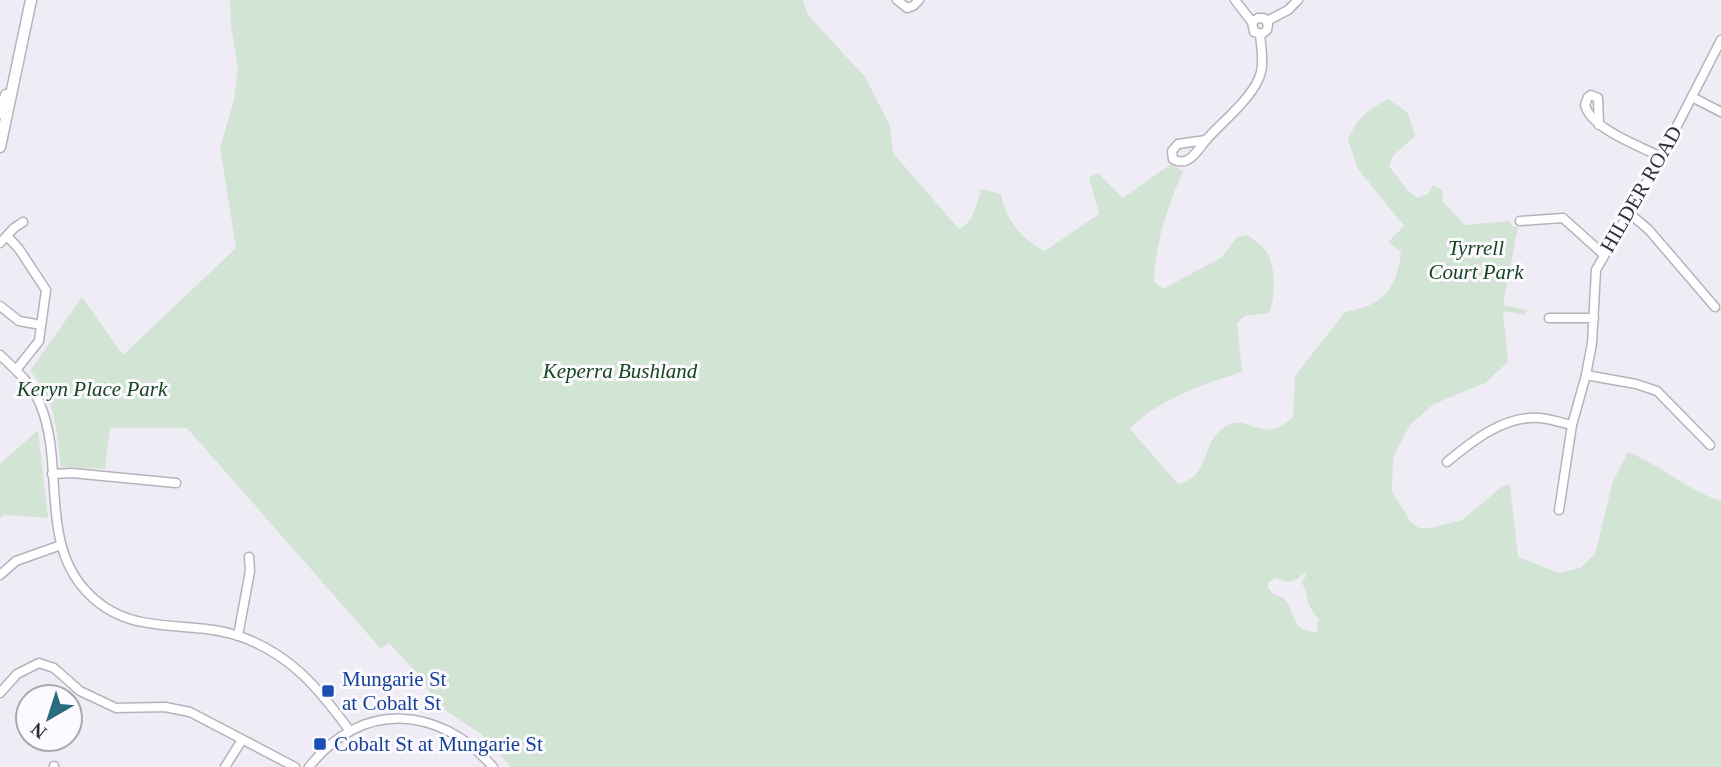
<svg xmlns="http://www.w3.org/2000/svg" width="1721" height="767" font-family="Georgia,serif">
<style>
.green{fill:#d2e5d4;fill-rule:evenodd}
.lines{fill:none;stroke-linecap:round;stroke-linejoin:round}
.minor-casing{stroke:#b6b2bc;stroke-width:11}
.major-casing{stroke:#b6b2bc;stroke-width:13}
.minor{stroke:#fff;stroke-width:8}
.major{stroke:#fff;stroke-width:10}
.transit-dot{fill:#1a4fb4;stroke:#fcfaff;stroke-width:2.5}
.labels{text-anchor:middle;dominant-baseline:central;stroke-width:6;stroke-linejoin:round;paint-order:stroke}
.street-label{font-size:21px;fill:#312f33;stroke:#fcfaff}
.park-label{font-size:21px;font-style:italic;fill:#164521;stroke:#fcfaff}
.transit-label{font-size:21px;fill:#164399;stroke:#fcfaff;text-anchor:start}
</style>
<rect width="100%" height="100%" fill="#f0ecf6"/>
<g class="green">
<path d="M 230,0 L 803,0 L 808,15 L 865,77 L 890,126 L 893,153 L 959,229 C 974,223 977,202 981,189 L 1001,194 C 1005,219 1022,240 1045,251 L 1099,214 L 1089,177 L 1098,173 L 1123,198 L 1171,164 L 1183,171 C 1168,206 1155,243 1154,282 L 1163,289 L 1222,257 L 1237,237 L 1248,235 C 1253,240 1262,245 1266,251 C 1276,265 1276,297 1269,313 L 1245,316 L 1237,323 L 1242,372 C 1206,383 1155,401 1130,429 L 1178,484 C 1183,482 1193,479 1196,474 C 1210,456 1205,438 1228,425 C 1248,414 1263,446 1293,417 L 1295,376 L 1345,312 C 1382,306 1397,289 1401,252 L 1388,242 L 1404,226 L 1358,169 L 1348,140 C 1358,116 1366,112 1388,99 L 1408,113 L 1415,136 L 1393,156 L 1389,166 L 1408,191 L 1418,198 L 1428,194 L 1433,185 L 1442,190 L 1443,202 L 1465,225 L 1509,221 L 1512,226 L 1518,227 L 1503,305 L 1527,310 L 1525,315 L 1503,311 L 1508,362 L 1485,383 L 1434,404 L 1410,425 L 1393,457 L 1392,492 L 1410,521 L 1419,528 L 1430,528 L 1462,520 L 1503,486 L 1510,485 L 1518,557 L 1559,573 L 1580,568 L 1595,554 L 1613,481 L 1628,452 C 1663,466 1685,489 1721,501 L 1721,767 L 511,767 L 481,734 L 437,705 L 421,677 L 389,643 L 381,649 L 187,428 L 110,428 L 105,469 L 61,467 C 57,430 56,401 30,371 L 82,297 L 123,355 L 236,248 L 220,148 L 234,99 L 238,67 L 231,27 ZM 1305,573 L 1306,576 L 1301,582 C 1310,594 1303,603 1319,619 L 1316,623 L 1318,630 L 1315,633 C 1312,631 1308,631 1304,630 C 1288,621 1295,598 1275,595 L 1268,588 L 1268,583 L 1275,578 L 1288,582 L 1296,580 Z"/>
<path d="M 38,430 L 48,518 L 4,515 L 0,519 L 0,464 Z"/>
</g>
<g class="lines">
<g class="minor-casing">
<g id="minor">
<path d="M 897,0 L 907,8 L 913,6 L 919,0"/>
<path d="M 1235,0 L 1252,22 L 1254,32 L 1262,34 L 1267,30 L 1268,24 L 1264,18 L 1258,18 L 1252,22"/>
<path d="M 1267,21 L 1288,10 L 1298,0"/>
<path d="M 1692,97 L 1721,112"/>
<path d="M 1599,125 L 1598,98 L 1591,95 L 1588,97 L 1585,105 C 1591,129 1640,146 1661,157"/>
<path d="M 1206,140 C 1221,123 1256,95 1261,72 C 1264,60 1261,47 1260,34"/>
<path d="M 1206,140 C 1197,151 1188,168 1173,159 L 1172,151 L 1178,144 Z"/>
<path d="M 1629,213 L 1649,230 L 1715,307"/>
<path d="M 1520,221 L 1563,218 L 1603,254"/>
<path d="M 7,236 L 19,249 L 46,290 L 39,341 L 16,370"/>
<path d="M 0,243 L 14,228 L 23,222"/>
<path d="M 0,306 L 19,321 L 41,325"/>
<path d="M 1549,318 L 1594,318"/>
<path d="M 0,355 C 16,370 31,383 40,404 C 65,462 39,541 86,591 C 130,639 185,618 239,636 C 291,654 319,689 350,731"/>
<path d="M 1586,375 L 1636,384 L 1657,391 L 1710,445"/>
<path d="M 1447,462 C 1472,441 1505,415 1540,418 C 1551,419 1562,423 1572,425"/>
<path d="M 52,474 L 72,473 L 176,483"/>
<path d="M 1559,510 L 1572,425 L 1586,375 L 1592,343 L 1596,270 L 1661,157 L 1721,40"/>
<path d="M 0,575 L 16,561 L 61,545"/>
<path d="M 238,636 L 250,571 L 249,557"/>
<path d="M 0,693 L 17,674 L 39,663 L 54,668 L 80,691 L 116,708 L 165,707 L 190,712 L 295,767"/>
<path d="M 54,767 L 54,766"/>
<path d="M 225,767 L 242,740"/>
<path d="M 309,767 C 361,700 439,705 493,767"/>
</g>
</g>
<g class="major-casing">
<g id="major">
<path d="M 0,113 L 6,95"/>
<path d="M 0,147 L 31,0"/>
</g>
</g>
<use href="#minor" class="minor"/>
<use href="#major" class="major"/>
</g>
<g class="transit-dot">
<rect x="321" y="684" width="14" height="14" rx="3.5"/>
<rect x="313" y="737" width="14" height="14" rx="3.5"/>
</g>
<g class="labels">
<g class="street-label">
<text transform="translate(1641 189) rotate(-60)">HILDER ROAD</text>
</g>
<g class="park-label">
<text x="1476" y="248">Tyrrell<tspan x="1476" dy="24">Court Park</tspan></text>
<text x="620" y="371">Keperra Bushland</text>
<text x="92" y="389">Keryn Place Park</text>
</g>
<g class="transit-label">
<text x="342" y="679">Mungarie St<tspan x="342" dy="24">at Cobalt St</tspan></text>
<text x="334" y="744">Cobalt St at Mungarie St</text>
</g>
</g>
<g transform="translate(49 718) rotate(219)"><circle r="33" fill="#fcfaff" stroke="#aba9ad" stroke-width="2"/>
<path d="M0-5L12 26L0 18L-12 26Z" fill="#296c7e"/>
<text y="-10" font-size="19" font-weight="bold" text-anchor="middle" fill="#312f33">N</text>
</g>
</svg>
